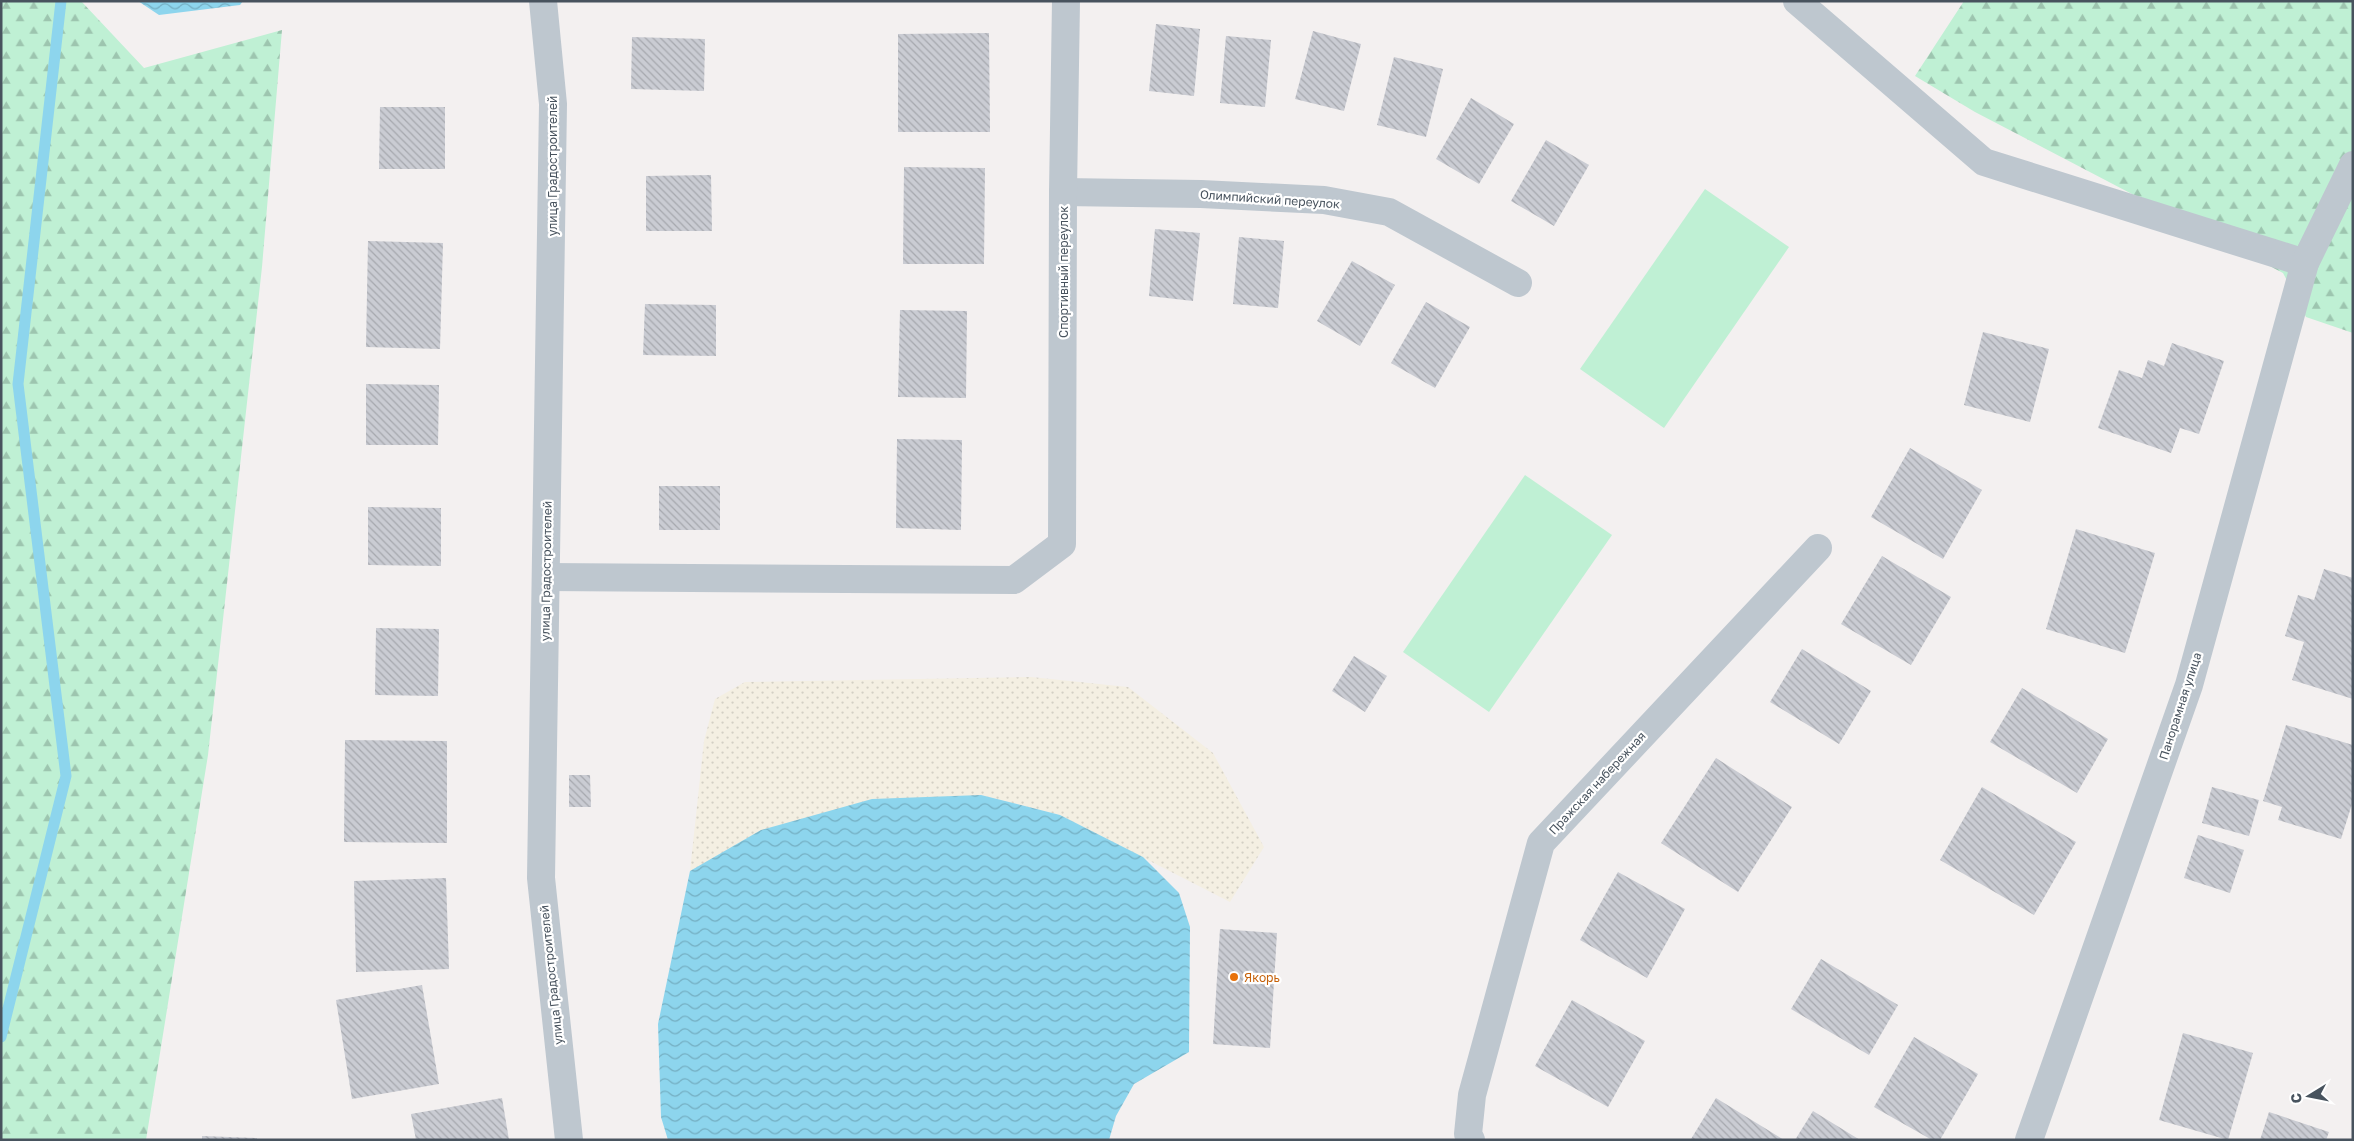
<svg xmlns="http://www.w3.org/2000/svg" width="2354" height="1141" font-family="'Golos Text',sans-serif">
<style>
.forest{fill:url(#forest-firs)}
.sand{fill:url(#sand-dots)}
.garden{fill:#bff0d4}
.water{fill:url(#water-waves)}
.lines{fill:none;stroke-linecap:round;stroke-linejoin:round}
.stream{stroke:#8dd5ed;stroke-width:11}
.building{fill:url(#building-back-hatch)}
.minor{stroke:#bec7cf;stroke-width:28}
.food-dot{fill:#e8710a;stroke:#fff;stroke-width:2}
.labels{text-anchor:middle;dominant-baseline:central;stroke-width:4.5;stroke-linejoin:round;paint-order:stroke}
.street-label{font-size:12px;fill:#48535e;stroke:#fff}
.food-label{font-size:12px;fill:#c56008;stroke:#fff;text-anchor:start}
</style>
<defs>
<pattern id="forest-firs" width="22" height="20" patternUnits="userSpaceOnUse" patternTransform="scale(1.25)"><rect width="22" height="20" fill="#bff0d4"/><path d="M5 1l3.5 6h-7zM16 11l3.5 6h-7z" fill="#9dc5af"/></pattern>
<pattern id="sand-dots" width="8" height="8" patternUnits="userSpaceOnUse" patternTransform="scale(1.25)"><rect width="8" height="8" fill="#f4efe2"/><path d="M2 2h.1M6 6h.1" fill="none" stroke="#d3cfc4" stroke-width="1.8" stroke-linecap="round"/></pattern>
<pattern id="water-waves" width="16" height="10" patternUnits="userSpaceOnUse" patternTransform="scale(1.25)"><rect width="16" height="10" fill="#8dd5ed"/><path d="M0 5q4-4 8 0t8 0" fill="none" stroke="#75afc3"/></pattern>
<pattern id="building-back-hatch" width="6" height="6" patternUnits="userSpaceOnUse" patternTransform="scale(1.25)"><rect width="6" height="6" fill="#caccd3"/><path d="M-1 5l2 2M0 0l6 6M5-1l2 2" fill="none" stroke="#a6a8ae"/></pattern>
</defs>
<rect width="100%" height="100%" fill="#f3f0f0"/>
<g class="forest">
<path d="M 1,1 L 81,1 L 144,68 L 282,30 L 262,267 L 208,755 L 146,1140 L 1,1140 Z"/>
<path d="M 1964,1 L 2353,1 L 2353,333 L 2306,317 L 2283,273 L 1975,112 L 1915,76 Z"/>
</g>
<path class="sand" d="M 1031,677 L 1128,687 L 1213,753 L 1264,847 L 1230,902 L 1060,815 L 981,795 L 690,871 L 704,741 L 715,699 L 745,682 Z"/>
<g class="garden">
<path d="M 1705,189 L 1789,247 L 1664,428 L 1580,369 Z"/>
<path d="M 1525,475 L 1612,535 L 1489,712 L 1403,652 Z"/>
</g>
<g class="water">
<path d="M 138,1 L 243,1 L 240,5 L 159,15 Z"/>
<path d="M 981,795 L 1060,815 L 1143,857 L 1179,893 L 1190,927 L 1189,1052 L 1134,1084 L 1116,1116 L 1109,1140 L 668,1140 L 661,1117 L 658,1024 L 690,871 L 761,830 L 872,799 Z"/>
</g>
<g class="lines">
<path class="stream" d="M 1,1037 L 66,776 L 18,384 L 61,1"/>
</g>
<g class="building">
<path d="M 1156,24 L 1200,29 L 1194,96 L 1149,91 Z"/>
<path d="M 1313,31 L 1361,44 L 1344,111 L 1295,99 Z"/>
<path d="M 989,33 L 990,132 L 898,132 L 898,34 Z"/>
<path d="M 1226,36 L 1271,40 L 1265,107 L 1220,103 Z"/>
<path d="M 632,37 L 705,39 L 704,91 L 631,89 Z"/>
<path d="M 1394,57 L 1443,69 L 1426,137 L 1377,125 Z"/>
<path d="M 1471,98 L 1514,124 L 1479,184 L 1436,159 Z"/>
<path d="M 380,107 L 445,107 L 445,169 L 379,169 Z"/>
<path d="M 1546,140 L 1589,165 L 1554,226 L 1511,201 Z"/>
<path d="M 904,167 L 985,168 L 984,264 L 903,264 Z"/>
<path d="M 711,175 L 712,231 L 646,231 L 646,176 Z"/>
<path d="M 1155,229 L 1200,233 L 1193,301 L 1149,296 Z"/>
<path d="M 1239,237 L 1284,241 L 1278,308 L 1233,304 Z"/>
<path d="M 368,241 L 443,243 L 440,349 L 366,347 Z"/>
<path d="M 1352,261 L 1395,285 L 1360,346 L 1317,321 Z"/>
<path d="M 1426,302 L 1470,327 L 1435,388 L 1391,363 Z"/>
<path d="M 645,304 L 716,305 L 716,356 L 643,355 Z"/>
<path d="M 900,310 L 967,311 L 966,398 L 898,397 Z"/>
<path d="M 1983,332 L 2049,349 L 2030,422 L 1964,405 Z"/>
<path d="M 2172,343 L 2224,361 L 2199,434 L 2180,428 L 2171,453 L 2098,428 L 2119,370 L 2142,378 L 2148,360 L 2164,366 Z"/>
<path d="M 366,384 L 439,385 L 438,445 L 366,445 Z"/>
<path d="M 897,439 L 962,440 L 961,530 L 896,528 Z"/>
<path d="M 1910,448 L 1982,490 L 1943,559 L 1871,517 Z"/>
<rect x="659" y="486" width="61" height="44"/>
<path d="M 368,507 L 441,508 L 441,566 L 368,565 Z"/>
<path d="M 2076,529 L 2155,553 L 2125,653 L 2046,629 Z"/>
<path d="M 1882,556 L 1951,597 L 1911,665 L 1841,624 Z"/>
<path d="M 2324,569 L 2353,578 L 2353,699 L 2292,680 L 2304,642 L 2285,636 L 2298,595 L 2314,600 Z"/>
<path d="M 376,628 L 439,629 L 438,696 L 375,695 Z"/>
<path d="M 1802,649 L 1871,691 L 1839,744 L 1770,702 Z"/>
<path d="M 1354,656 L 1387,676 L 1365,712 L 1332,691 Z"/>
<path d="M 2022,688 L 2108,739 L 2077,793 L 1990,742 Z"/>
<path d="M 2286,725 L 2353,745 L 2353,801 L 2341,839 L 2278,820 L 2282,807 L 2263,801 Z"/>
<path d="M 345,740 L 447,741 L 447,843 L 344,842 Z"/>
<path d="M 1716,758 L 1792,807 L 1738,892 L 1661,843 Z"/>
<path d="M 569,775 L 590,775 L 591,807 L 569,807 Z"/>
<path d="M 1982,787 L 2076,842 L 2034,915 L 1940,860 Z"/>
<path d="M 2212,787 L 2259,800 L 2249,836 L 2202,823 Z"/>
<path d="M 2198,835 L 2244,850 L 2230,893 L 2184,878 Z"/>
<path d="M 1618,872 L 1685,909 L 1647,978 L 1580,940 Z"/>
<path d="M 446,878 L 449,969 L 356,972 L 354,881 Z"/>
<path d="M 1220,929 L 1277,933 L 1270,1048 L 1213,1044 Z"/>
<path d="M 1821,959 L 1898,1005 L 1869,1055 L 1791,1009 Z"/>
<path d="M 422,985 L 439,1084 L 352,1099 L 336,1000 Z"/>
<path d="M 1572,1000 L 1645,1041 L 1608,1107 L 1535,1066 Z"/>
<path d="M 2183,1033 L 2253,1053 L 2228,1140 L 2159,1120 Z"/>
<path d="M 1914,1037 L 1978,1074 L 1940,1140 L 1932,1140 L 1874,1107 Z"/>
<path d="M 502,1098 L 509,1140 L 416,1140 L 411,1114 Z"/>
<path d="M 1716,1098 L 1784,1140 L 1691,1139 Z"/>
<path d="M 1813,1111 L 1860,1140 L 1795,1140 Z"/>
<path d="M 2269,1112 L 2329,1132 L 2326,1140 L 2260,1140 Z"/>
<path d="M 202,1136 L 257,1138 L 257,1140 L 202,1140 Z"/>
</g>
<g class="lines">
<g class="minor">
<path d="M 543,1 L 553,104 L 541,878 L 569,1140"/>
<path d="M 1797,1 L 1984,162 L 2305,263"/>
<path d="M 1063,192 L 1201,194 L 1324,200 L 1389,212 L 1518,283"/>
<path d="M 546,577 L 1014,580 L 1062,544 L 1063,192 L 1066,1"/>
<path d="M 1471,1140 L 1468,1134 L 1472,1095 L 1541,843 L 1818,548"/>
<path d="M 2029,1140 L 2189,685 L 2305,263 L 2353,165"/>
</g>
</g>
<circle class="food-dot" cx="1234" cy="977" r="5"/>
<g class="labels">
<g class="street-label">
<text transform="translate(552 166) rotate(-90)">улица Градостроителей</text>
<text transform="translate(1270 199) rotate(4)">Олимпийский переулок</text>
<text transform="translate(1063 272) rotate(-90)">Спортивный переулок</text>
<text transform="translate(546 571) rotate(-89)">улица Градостроителей</text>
<text transform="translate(2180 706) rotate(-72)">Панорамная улица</text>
<text transform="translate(1597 783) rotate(-47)">Пражская набережная</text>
<text transform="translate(551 975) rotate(-96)">улица Градостроителей</text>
</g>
<g class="food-label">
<text x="1244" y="977">Якорь</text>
</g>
</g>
<rect width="2354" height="1141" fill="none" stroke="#48535e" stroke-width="5"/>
<g transform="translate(2309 1096) rotate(260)" stroke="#ffffff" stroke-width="4" paint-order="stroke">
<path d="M0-4L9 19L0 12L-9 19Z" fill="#48535e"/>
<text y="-8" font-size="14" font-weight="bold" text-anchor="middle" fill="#48535e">С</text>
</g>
</svg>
